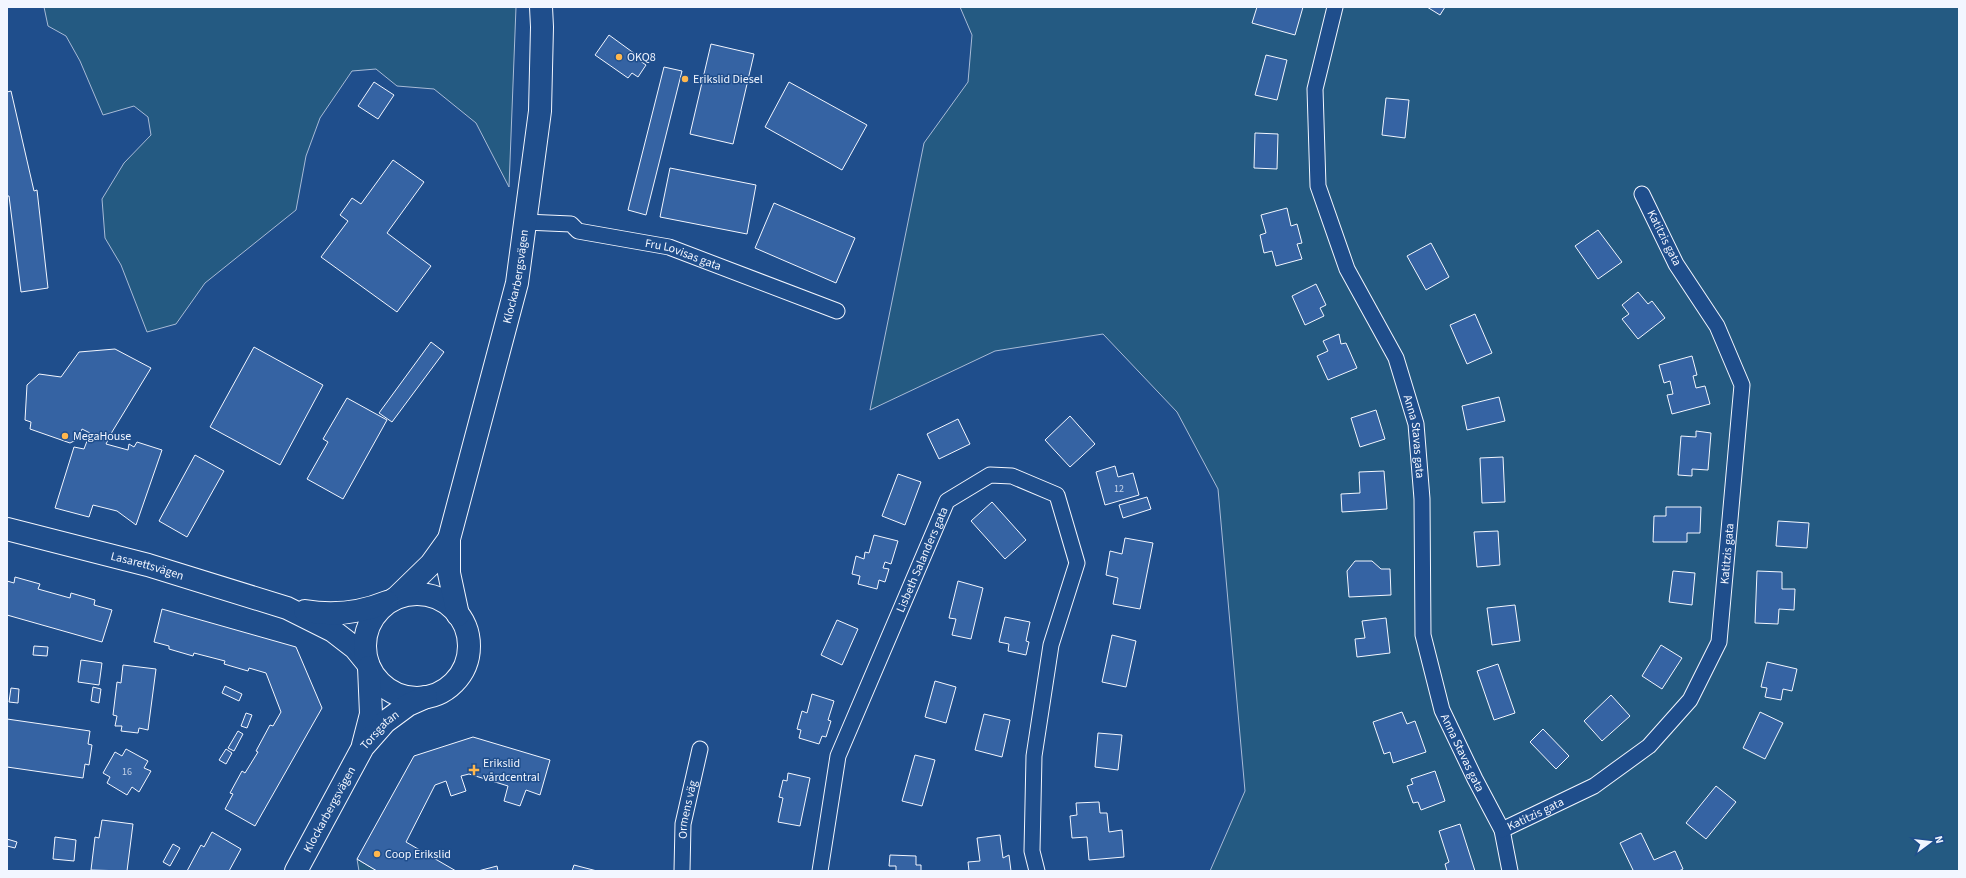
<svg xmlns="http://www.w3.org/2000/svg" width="1966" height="878" font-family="'Source Sans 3',sans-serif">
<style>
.green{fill:#245a82;stroke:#a8bbd7}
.building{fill:#3563a3;stroke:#f2f6ff}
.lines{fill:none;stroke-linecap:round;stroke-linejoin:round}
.street-casing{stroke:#f2f6ff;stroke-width:17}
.secondary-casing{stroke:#f2f6ff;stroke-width:24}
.street{stroke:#1f4e8c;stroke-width:15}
.secondary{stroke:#1f4e8c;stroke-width:22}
.poi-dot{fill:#ffb74d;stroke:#1f4e8c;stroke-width:1.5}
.labels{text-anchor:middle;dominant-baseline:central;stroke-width:3;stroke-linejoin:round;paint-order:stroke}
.number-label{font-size:10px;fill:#c3d1e8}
.poi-label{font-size:12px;fill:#f2f6ff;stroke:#1f4e8c;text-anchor:start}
.street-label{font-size:12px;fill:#f2f6ff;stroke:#1f4e8c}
</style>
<rect width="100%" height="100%" fill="#1f4e8c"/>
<g class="green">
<path d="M 44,7 L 516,7 L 509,187 L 476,123 L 434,89 L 397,86 L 376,69 L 352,71 L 320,118 L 306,156 L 296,210 L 205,283 L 176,324 L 147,332 L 121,265 L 105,238 L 102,199 L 124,163 L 151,135 L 148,117 L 134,106 L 103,115 L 80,61 L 66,36 L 48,26 Z"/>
<path d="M 960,7 L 1959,7 L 1959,871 L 1210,871 L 1245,791 L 1218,489 L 1177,412 L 1103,334 L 995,351 L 870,410 L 924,143 L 968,82 L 972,35 Z"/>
<path d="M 357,859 L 377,871 L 359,871 Z"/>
</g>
<g class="building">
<path d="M 1257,7 L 1303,7 L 1295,35 L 1252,23 Z"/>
<path d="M 1427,7 L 1445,7 L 1440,15 Z"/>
<path d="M 609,35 L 642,59 L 640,61 L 646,65 L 638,77 L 632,73 L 628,78 L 595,55 Z"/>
<path d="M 711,44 L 754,54 L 733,144 L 690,134 Z"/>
<path d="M 1266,55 L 1287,60 L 1277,100 L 1255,95 Z"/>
<path d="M 664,67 L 682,71 L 646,215 L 628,210 Z"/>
<path d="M 374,82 L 394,95 L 378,119 L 358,106 Z"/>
<path d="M 789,82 L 867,125 L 842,170 L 765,127 Z"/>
<path d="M 11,91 L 34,191 L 37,190 L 48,288 L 21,292 L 9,196 L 7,196 L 7,92 Z"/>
<path d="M 1386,98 L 1409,100 L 1405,138 L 1382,135 Z"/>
<path d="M 1255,133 L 1278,134 L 1277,169 L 1254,168 Z"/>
<path d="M 393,160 L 424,182 L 387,233 L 431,266 L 397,312 L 321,257 L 348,221 L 340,215 L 352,198 L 361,204 Z"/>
<path d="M 670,168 L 756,185 L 747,234 L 660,217 Z"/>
<path d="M 774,203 L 855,238 L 836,283 L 755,248 Z"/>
<path d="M 1287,208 L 1291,226 L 1297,224 L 1302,243 L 1297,244 L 1302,259 L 1276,266 L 1272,251 L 1264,253 L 1260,235 L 1266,233 L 1261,215 Z"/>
<path d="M 1598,230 L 1622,262 L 1598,279 L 1575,246 Z"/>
<path d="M 1431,243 L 1449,277 L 1426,290 L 1407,256 Z"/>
<path d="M 1316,284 L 1326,305 L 1320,308 L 1324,316 L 1305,325 L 1292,296 Z"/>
<path d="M 1638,292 L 1648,304 L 1652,301 L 1665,318 L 1638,339 L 1622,319 L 1629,314 L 1622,305 Z"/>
<path d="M 1475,314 L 1492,353 L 1467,364 L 1450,325 Z"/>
<path d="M 1339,334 L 1341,344 L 1346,343 L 1357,368 L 1328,380 L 1317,356 L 1328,351 L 1323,341 Z"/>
<path d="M 431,342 L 444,352 L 392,422 L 379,413 Z"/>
<path d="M 254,347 L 323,385 L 280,465 L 210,427 Z"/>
<path d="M 115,349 L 151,368 L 112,432 L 106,444 L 128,450 L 129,444 L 134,447 L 137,442 L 162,450 L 136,525 L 117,511 L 93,505 L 89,517 L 55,508 L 74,447 L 84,449 L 90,433 L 82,429 L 78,439 L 70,443 L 30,429 L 31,422 L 25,420 L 27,385 L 39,374 L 61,377 L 79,352 Z"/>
<path d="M 1692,356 L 1697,375 L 1693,376 L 1696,388 L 1705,386 L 1710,404 L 1672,414 L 1667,395 L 1673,394 L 1670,381 L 1664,383 L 1659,365 Z"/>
<path d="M 1499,397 L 1505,421 L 1467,430 L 1462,406 Z"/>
<path d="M 347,398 L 387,420 L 343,499 L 307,479 L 328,442 L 323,439 Z"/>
<path d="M 1376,410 L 1385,439 L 1360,447 L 1351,418 Z"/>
<path d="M 1070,416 L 1095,444 L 1070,467 L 1045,440 Z"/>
<path d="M 958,419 L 970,444 L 939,459 L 927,434 Z"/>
<path d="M 1696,431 L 1711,433 L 1708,470 L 1692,469 L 1692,476 L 1678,475 L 1681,436 L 1696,437 Z"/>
<path d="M 195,455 L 224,471 L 187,537 L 159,521 Z"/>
<path d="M 1503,457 L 1505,502 L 1482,503 L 1480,458 Z"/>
<path d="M 1115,466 L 1118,477 L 1133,473 L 1139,495 L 1105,505 L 1096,472 Z"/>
<path d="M 1384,471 L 1387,509 L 1342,512 L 1341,494 L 1360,493 L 1359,472 Z"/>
<path d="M 898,474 L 921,482 L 905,525 L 882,516 Z"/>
<path d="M 1147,497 L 1151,509 L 1123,518 L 1119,505 Z"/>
<path d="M 992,502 L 1026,540 L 1005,559 L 971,521 Z"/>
<path d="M 1666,507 L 1701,507 L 1700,533 L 1687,533 L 1687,542 L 1653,542 L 1654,516 L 1666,516 Z"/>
<path d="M 1778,521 L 1809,523 L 1807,548 L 1776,546 Z"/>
<path d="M 1498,531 L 1500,565 L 1477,567 L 1474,532 Z"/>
<path d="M 874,535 L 898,541 L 891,564 L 885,562 L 883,568 L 889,569 L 885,582 L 879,580 L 877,589 L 858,584 L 860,576 L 852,574 L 856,556 L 864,559 L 865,552 L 869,553 Z"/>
<path d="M 1125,538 L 1153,543 L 1140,609 L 1113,604 L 1118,578 L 1106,575 L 1110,551 L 1122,554 Z"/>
<path d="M 1355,561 L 1372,561 L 1381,569 L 1390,569 L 1391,595 L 1349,597 L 1347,571 Z"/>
<path d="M 1673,571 L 1695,573 L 1692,605 L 1669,602 Z"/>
<path d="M 1757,571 L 1782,572 L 1782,589 L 1795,589 L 1794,610 L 1779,609 L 1778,624 L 1755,623 Z"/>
<path d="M 15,577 L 40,584 L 38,589 L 70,598 L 71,593 L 95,600 L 94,605 L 112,610 L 102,642 L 7,615 L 7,581 L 14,583 Z"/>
<path d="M 958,581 L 983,588 L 971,639 L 952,635 L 956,619 L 949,618 Z"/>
<path d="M 1515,605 L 1520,641 L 1492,645 L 1487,608 Z"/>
<path d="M 162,609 L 296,647 L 322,708 L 255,826 L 225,809 L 233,794 L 230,793 L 242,771 L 245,773 L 258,752 L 256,751 L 270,725 L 273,726 L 281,712 L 266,673 L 249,668 L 248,671 L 224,664 L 225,661 L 194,653 L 193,656 L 169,649 L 169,646 L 154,642 Z"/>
<path d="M 1005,617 L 1030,622 L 1026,641 L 1029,642 L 1026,655 L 1008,651 L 1009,644 L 999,642 Z"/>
<path d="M 1386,618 L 1390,653 L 1357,657 L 1355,639 L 1365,638 L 1362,621 Z"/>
<path d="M 837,620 L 858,629 L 842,665 L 821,655 Z"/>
<path d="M 1112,635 L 1136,641 L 1126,687 L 1102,682 Z"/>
<path d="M 1661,645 L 1682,658 L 1662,689 L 1642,676 Z"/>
<path d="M 34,646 L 48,647 L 47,656 L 33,655 Z"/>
<path d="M 81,660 L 102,663 L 99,685 L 78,682 Z"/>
<path d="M 1767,662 L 1797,669 L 1792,691 L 1783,689 L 1781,700 L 1765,697 L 1767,688 L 1761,687 Z"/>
<path d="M 1498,664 L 1515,713 L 1494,720 L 1477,671 Z"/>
<path d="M 123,665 L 156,669 L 148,730 L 139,728 L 138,733 L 121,731 L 122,726 L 115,726 L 117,716 L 113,715 L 117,682 L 121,683 Z"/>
<path d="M 935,681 L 956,687 L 946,723 L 925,717 Z"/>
<path d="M 225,686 L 242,694 L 239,701 L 222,693 Z"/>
<path d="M 93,687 L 101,689 L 99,703 L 91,701 Z"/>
<path d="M 11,688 L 19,689 L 18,703 L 9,702 Z"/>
<path d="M 812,694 L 834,701 L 828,720 L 831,721 L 826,737 L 822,736 L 819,744 L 799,738 L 801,730 L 797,729 L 802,711 L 807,713 Z"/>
<path d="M 1611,695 L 1630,716 L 1602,741 L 1584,721 Z"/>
<path d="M 1402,712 L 1407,724 L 1415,721 L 1426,752 L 1393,763 L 1390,752 L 1384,754 L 1373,722 Z"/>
<path d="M 1760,712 L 1783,723 L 1765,759 L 1743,748 Z"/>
<path d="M 246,713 L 252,715 L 247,728 L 241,726 Z"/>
<path d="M 984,714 L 1010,720 L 1002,757 L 975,750 Z"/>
<path d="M 7,719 L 90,731 L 88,744 L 92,745 L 89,765 L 85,764 L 83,778 L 7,767 Z"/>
<path d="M 1543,729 L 1569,756 L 1556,769 L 1530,742 Z"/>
<path d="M 238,731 L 243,734 L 234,751 L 228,748 Z"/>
<path d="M 1098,733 L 1122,735 L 1118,770 L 1095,767 Z"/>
<path d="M 473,737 L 550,760 L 540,795 L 526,790 L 520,806 L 504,801 L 508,786 L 469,774 L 461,776 L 466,791 L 451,796 L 446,781 L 435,785 L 406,842 L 456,871 L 377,871 L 357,859 L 414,756 Z"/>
<path d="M 126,749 L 148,761 L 144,768 L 151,771 L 139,792 L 132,787 L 127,795 L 107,783 L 110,777 L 103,773 L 115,752 L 122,756 Z"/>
<path d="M 226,749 L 232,753 L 226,764 L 219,760 Z"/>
<path d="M 915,755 L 935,760 L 922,806 L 902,801 Z"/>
<path d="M 1435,771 L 1445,801 L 1421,810 L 1418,802 L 1413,803 L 1407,786 L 1413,784 L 1411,779 Z"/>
<path d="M 788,773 L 810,778 L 800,826 L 778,822 L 783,798 L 779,797 L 783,780 L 787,781 Z"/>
<path d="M 1716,786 L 1736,802 L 1706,839 L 1686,823 Z"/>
<path d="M 1099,802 L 1100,813 L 1107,813 L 1109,832 L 1122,830 L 1124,857 L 1089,860 L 1087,837 L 1072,838 L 1070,816 L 1077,815 L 1076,803 Z"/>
<path d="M 102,820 L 133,824 L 127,871 L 91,870 L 95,837 L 99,838 Z"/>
<path d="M 1460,824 L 1475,871 L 1447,871 L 1445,864 L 1449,862 L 1439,831 Z"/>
<path d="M 212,832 L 241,849 L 229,871 L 187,871 L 201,845 L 204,847 Z"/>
<path d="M 1641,833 L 1654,860 L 1675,851 L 1683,869 L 1679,871 L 1631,871 L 1633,870 L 1620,843 Z"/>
<path d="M 1000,835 L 1003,858 L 1009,855 L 1011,871 L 969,871 L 968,862 L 980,861 L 977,838 Z"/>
<path d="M 55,837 L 76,840 L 74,861 L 53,859 Z"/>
<path d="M 7,839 L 17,842 L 15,848 L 7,846 Z"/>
<path d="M 173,844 L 180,848 L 170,866 L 163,862 Z"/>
<path d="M 890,855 L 916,856 L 916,865 L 921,865 L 921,871 L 896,871 L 896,866 L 889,866 Z"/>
<path d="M 574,865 L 597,871 L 572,871 Z"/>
<path d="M 497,866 L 498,871 L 478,871 Z"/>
</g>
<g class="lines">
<g class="street-casing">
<g id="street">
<path id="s1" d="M 1335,7 L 1315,89 L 1318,186 L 1347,269 L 1396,358 L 1416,424 L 1422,499 L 1423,635 L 1442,710 L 1475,779 L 1502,830 L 1510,871"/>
<path id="s2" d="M 525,222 L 571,224 L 578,231 L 669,247 L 837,311"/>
<path id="s3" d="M 1502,830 L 1594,786 L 1649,746 L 1690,700 L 1719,642 L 1742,385 L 1717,326 L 1676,264 L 1642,194"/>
<path id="s4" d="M 682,871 L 683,824 L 700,749"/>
<path id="s5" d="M 820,871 L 838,756 L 947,501 L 990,475 L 1012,476 L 1057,495 L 1077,563 L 1051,645 L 1034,756 L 1032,851 L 1037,871"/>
</g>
</g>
<g class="secondary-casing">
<g id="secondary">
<path id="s6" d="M 7,529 L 148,565 L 287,608 L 333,631 L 355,648 L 368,664"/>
<circle cx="417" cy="646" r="52"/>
<path d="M 396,598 L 431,564 L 449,539"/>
<path d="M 305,611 C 334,616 360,613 387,602"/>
<path id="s7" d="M 458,615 L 449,573 L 449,539 L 517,283 L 540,111 L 542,27 L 541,7"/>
<path d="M 363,745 L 371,714 L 369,667"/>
<path id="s8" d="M 296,871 L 363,747 L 385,722 L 408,705 L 426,697"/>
</g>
</g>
<use href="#street" class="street"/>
<use href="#secondary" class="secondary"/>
</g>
<g class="poi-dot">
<circle cx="619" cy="57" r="4"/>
<circle cx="685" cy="79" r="4"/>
<circle cx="65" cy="436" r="4"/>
<path d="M472 764h4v4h4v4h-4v4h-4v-4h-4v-4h4z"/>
<circle cx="377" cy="854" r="4"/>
</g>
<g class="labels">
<g class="number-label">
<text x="1119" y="489">12</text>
<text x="127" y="772">16</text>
</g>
<g class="poi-label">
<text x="627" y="57">OKQ8</text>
<text x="693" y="79">Erikslid Diesel</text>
<text x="73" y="436">MegaHouse</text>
<text x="483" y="763">Erikslid<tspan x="483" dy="14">vårdcentral</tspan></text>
<text x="385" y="854">Coop Erikslid</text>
</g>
<g class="street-label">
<text transform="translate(1664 238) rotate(63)">Katitzis gata</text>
<text stroke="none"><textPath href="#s2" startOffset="164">Fru Lovisas gata</textPath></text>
<text stroke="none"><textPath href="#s7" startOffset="348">Klockarbergsvägen</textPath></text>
<text stroke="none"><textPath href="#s1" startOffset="452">Anna Stavas gata</textPath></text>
<text stroke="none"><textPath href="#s3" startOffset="385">Katitzis gata</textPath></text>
<text stroke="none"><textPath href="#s5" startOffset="330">Lisbeth Salanders gata</textPath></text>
<text stroke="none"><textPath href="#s6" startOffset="145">Lasarettsvägen</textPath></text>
<text stroke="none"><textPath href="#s8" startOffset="165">Torsgatan</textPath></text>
<text stroke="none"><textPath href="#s1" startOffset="776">Anna Stavas gata</textPath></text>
<text stroke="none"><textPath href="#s8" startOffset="70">Klockarbergsvägen</textPath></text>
<text stroke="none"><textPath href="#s4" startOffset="62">Ormens väg</textPath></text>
<text stroke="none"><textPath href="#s3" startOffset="37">Katitzis gata</textPath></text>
</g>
</g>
<rect width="1966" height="878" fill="none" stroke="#f2f6ff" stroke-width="16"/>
<g transform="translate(1930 842) rotate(75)" stroke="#1f4e8c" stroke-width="3" paint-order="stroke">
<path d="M0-3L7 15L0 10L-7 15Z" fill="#f2f6ff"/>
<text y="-6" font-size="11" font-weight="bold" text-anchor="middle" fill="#f2f6ff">N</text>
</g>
</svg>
